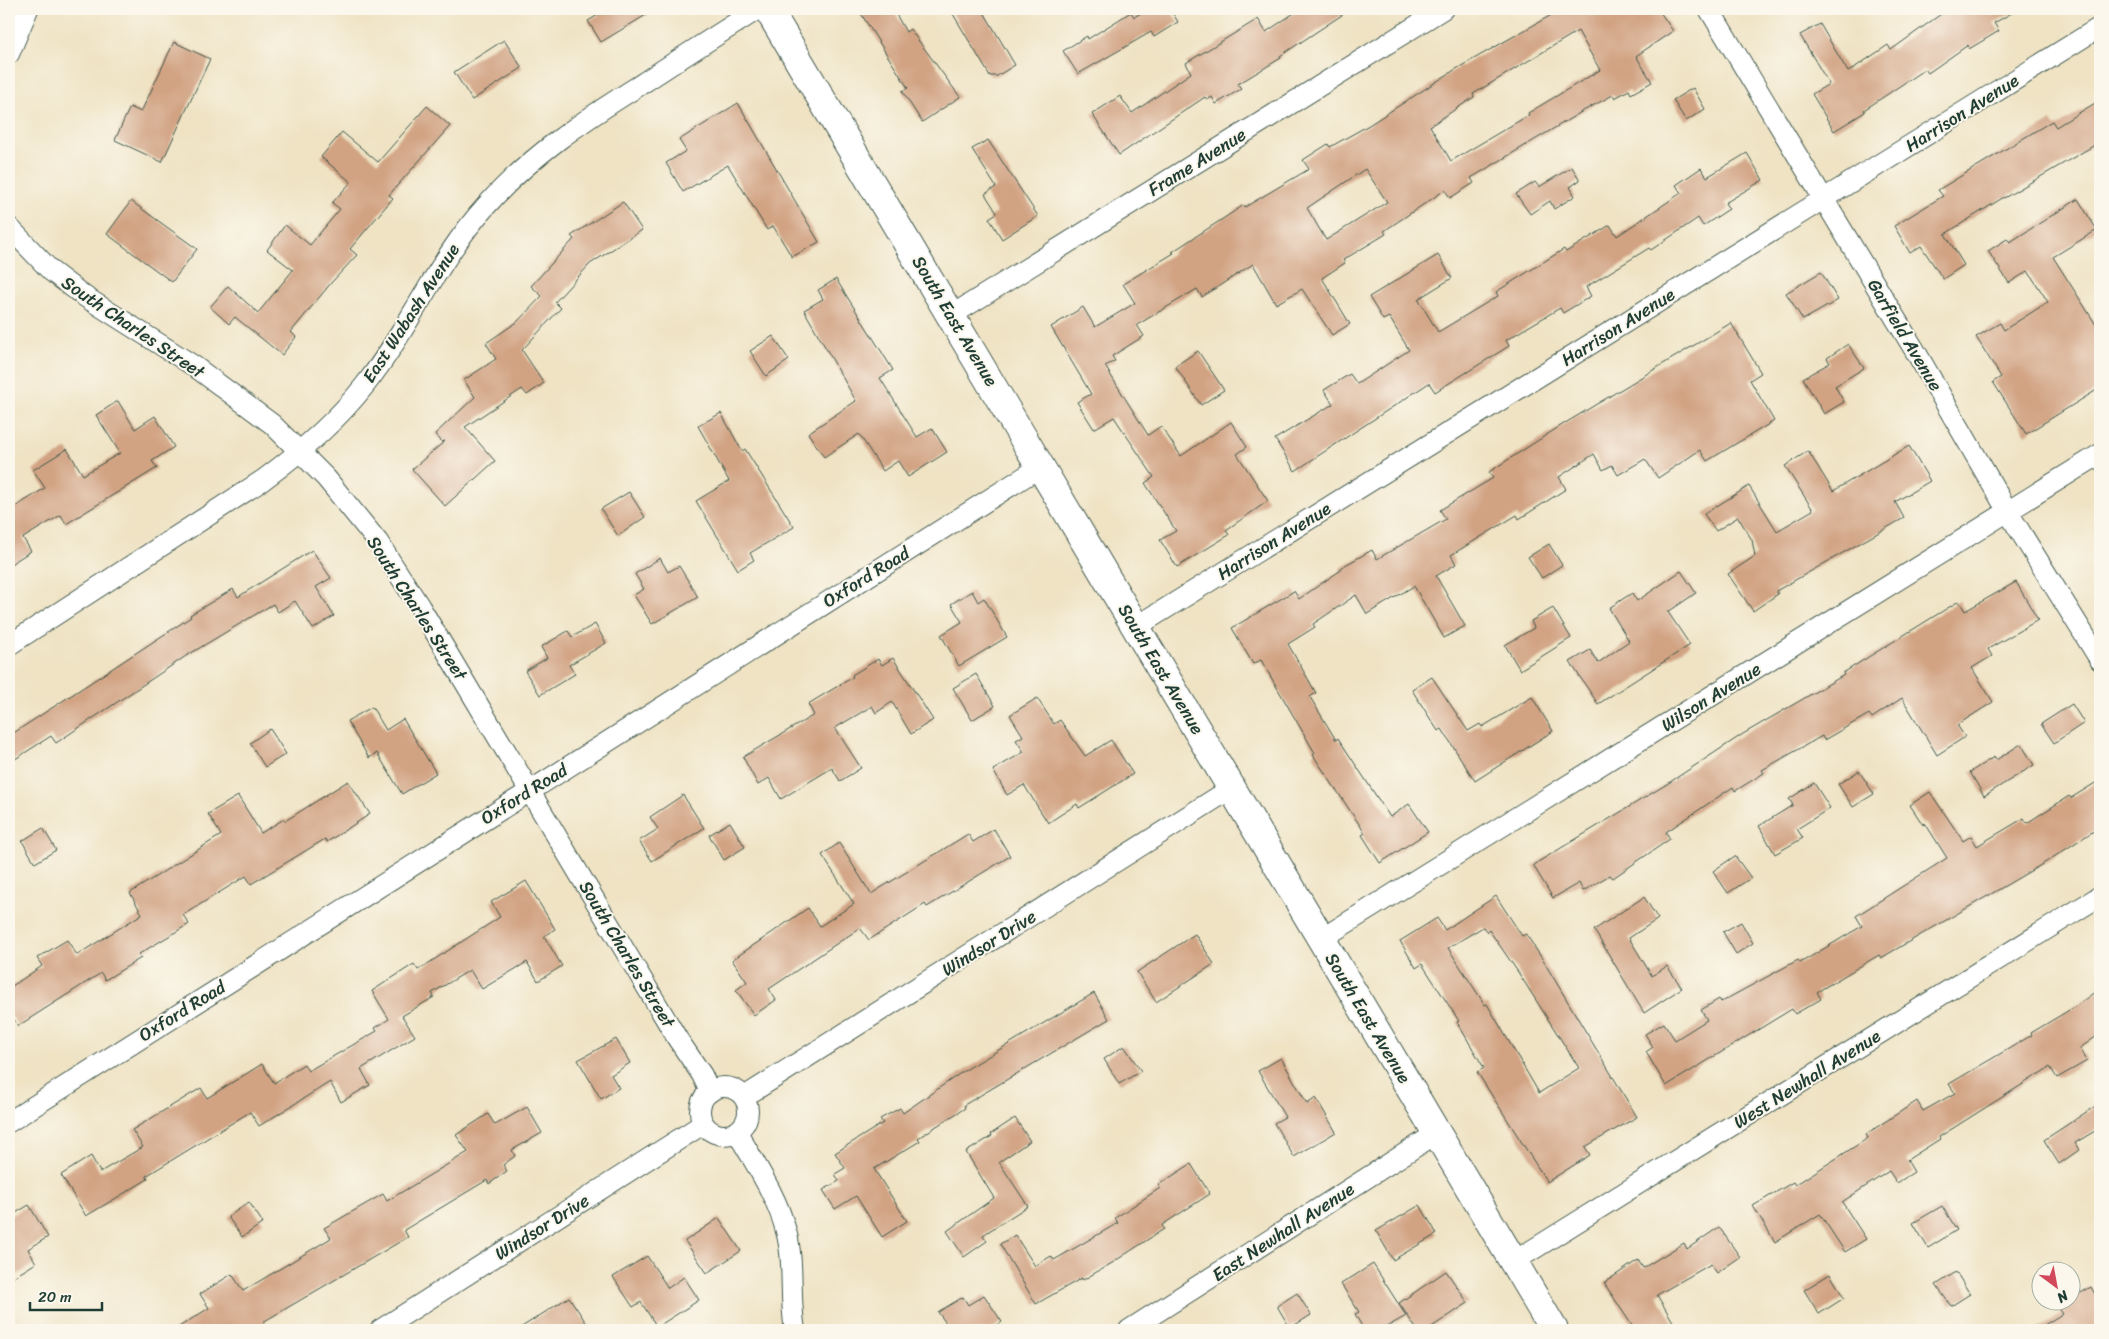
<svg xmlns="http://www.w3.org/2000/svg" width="2109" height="1339" font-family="Sriracha,sans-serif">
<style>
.building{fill:#d1a383;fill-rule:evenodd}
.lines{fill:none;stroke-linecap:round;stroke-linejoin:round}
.minor-casing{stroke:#3e564a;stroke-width:22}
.secondary-casing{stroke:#3e564a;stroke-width:30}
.minor{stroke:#fff;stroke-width:20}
.secondary{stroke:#fff;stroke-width:28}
.labels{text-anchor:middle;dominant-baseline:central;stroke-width:4;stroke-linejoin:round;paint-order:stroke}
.street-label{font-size:18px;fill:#1f3d34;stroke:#fbf7ec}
</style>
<rect width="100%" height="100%" fill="#fbf7ec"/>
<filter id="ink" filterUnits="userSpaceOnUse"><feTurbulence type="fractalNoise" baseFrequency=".02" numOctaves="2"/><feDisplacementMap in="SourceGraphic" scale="10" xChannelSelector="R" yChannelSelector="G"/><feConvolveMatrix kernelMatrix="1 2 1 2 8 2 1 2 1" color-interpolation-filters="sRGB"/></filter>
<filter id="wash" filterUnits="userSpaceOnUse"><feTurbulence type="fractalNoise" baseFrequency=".0096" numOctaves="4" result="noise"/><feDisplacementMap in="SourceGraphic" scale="20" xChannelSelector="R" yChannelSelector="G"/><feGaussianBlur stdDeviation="1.12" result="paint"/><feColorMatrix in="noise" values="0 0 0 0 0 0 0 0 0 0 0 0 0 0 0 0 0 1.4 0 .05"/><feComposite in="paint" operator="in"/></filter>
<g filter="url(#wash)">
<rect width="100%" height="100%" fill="#efe3c4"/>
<g id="blocks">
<g class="building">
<path d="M 608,9 L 656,9 L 601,42 L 588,21 Z"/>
<path d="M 858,9 L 893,9 L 906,32 L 910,29 L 960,97 L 922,122 L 902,91 L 908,88 Z"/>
<path d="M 950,9 L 982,9 L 1015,65 L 997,76 L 990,76 Z"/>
<path d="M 1148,9 L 1170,9 L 1178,22 L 1154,37 L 1151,32 L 1078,74 L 1063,51 L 1087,36 L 1088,39 L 1131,12 L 1134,17 Z"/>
<path d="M 1300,9 L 1351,9 L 1280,56 L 1281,58 L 1238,84 L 1241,89 L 1216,104 L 1212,97 L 1207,100 L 1205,97 L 1119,155 L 1092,114 L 1120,96 L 1132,113 L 1191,73 L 1186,63 L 1258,19 L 1266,32 Z"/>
<path d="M 1562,9 L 1658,9 L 1673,31 L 1636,56 L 1652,82 L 1631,94 L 1629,90 L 1615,98 L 1613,95 L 1583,111 L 1471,178 L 1474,183 L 1450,198 L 1445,190 L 1384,231 L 1386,234 L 1343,260 L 1345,263 L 1322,278 L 1350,324 L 1332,335 L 1302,289 L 1276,304 L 1253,264 L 1202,297 L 1197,289 L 1137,325 L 1144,336 L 1112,356 L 1115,361 L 1105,366 L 1148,435 L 1161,426 L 1181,456 L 1231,422 L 1247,447 L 1237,454 L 1268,501 L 1226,530 L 1229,535 L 1177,567 L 1160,540 L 1176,531 L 1145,483 L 1154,477 L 1114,417 L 1094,429 L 1077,402 L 1091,394 L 1051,327 L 1083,307 L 1095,327 L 1135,303 L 1123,284 L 1174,253 L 1172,252 L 1244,205 L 1245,207 L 1309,169 L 1303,160 L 1328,144 L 1330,147 L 1369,125 L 1456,69 ZM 1578,31 L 1600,70 L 1528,113 L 1529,115 L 1451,161 L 1430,126 L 1474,97 L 1473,94 ZM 1365,169 L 1387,202 L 1326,240 L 1307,208 Z"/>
<path d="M 1948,9 L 2019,9 L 1994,23 L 1999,31 L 1969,49 L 1968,45 L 1928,73 L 1925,69 L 1864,110 L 1865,112 L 1834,131 L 1812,94 L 1829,84 L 1800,35 L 1820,24 L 1848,72 L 1888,45 L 1891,50 Z"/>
<path d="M 504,40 L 522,68 L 472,100 L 454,72 Z"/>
<path d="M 174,42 L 210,59 L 162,162 L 115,140 L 130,107 L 141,112 Z"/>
<path d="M 1693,88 L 1705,109 L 1686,121 L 1673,100 Z"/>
<path d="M 2100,100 L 2100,142 L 2004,198 L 2004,197 L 1945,234 L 1964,265 L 1943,279 L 1921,246 L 1910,253 L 1894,226 L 1943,196 L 1938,190 L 2052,121 L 2056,127 Z"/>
<path d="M 738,103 L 819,242 L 792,257 L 773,226 L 767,230 L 728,165 L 683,192 L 666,163 L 686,151 L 679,140 Z"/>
<path d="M 427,106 L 450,126 L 389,195 L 393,198 L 350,249 L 357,255 L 331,283 L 291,332 L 296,337 L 282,355 L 235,317 L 229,324 L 210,307 L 228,286 L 258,313 L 293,270 L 267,250 L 285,225 L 310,245 L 340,209 L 332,203 L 351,182 L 321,157 L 342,132 L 378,162 Z"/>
<path d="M 988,140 L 1038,216 L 1002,239 L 989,218 L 997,213 L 985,194 L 996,187 L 972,149 Z"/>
<path d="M 1747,153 L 1763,180 L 1725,203 L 1729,209 L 1703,226 L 1698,218 L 1651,250 L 1649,248 L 1586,287 L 1591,296 L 1563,313 L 1560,308 L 1506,340 L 1509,346 L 1435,392 L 1429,383 L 1295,471 L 1275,439 L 1333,404 L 1324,390 L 1350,374 L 1357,384 L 1409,350 L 1389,317 L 1383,320 L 1369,297 L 1438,255 L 1452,278 L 1418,299 L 1438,332 L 1498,296 L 1496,292 L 1564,249 L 1566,252 L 1610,225 L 1617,236 L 1681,193 L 1676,185 L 1701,168 L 1707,177 Z"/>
<path d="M 1572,167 L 1580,180 L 1570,187 L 1575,196 L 1554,209 L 1550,201 L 1530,214 L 1516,194 L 1535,182 L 1539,187 Z"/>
<path d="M 2078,199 L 2097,230 L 2053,257 L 2100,331 L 2100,388 L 2026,434 L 1993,382 L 2001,377 L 1976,337 L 2000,323 L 2004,330 L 2048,302 L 2028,271 L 2009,283 L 1988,251 L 2007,239 L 2010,242 Z"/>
<path d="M 131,201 L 197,249 L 172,282 L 107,234 Z"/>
<path d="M 623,202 L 642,230 L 590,264 L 555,302 L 561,308 L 522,350 L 544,383 L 527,395 L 522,389 L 465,427 L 495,461 L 445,506 L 412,469 L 445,441 L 442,442 L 435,434 L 475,397 L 464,380 L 496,359 L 486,343 L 517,322 L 542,296 L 531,286 L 574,239 L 571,236 Z"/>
<path d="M 1821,272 L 1838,300 L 1803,320 L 1786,293 Z"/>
<path d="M 836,279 L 893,370 L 880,378 L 917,437 L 932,428 L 947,452 L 908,477 L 898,461 L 883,471 L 859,434 L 824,457 L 808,433 L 856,401 L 804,310 L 823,299 L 818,290 Z"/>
<path d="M 1731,323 L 1761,373 L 1750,380 L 1774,421 L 1707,461 L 1700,450 L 1658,478 L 1645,459 L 1618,475 L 1612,465 L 1603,470 L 1594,454 L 1559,477 L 1566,489 L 1519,519 L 1517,515 L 1451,555 L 1456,564 L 1436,576 L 1465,626 L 1444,638 L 1414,586 L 1367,614 L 1356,595 L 1313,624 L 1315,627 L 1288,644 L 1316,693 L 1310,697 L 1336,740 L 1338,738 L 1390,817 L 1409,804 L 1428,832 L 1380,863 L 1362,835 L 1365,833 L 1313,755 L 1315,753 L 1261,660 L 1253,664 L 1232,628 L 1294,591 L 1299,599 L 1341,570 L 1340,568 L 1372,550 L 1377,559 L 1446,519 L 1440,510 L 1493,478 L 1489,472 L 1562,425 Z"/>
<path d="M 773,336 L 789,360 L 766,376 L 750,351 Z"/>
<path d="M 1848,344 L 1864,368 L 1835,386 L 1844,402 L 1824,414 L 1803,378 L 1830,363 L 1827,358 Z"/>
<path d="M 1198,351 L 1224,390 L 1201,405 L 1175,366 Z"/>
<path d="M 118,401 L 135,429 L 155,416 L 174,447 L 152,461 L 157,468 L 66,524 L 61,515 L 23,538 L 31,551 L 9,565 L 9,511 L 45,488 L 33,470 L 67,449 L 83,475 L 120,453 L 96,415 Z"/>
<path d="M 721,413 L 742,451 L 745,449 L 794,527 L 750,553 L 754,560 L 738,570 L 696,501 L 729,481 L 698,426 Z"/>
<path d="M 1909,446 L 1930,481 L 1895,502 L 1904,518 L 1776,591 L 1778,594 L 1753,611 L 1728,574 L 1755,556 L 1752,540 L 1738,517 L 1716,531 L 1704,514 L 1749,486 L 1777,531 L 1813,510 L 1785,466 L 1808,451 L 1833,491 Z"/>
<path d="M 629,492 L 645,517 L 618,536 L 601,509 Z"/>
<path d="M 1549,544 L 1562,565 L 1542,578 L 1528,557 Z"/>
<path d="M 312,550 L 331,578 L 316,587 L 334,616 L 313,629 L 295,601 L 278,612 L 273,604 L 186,656 L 56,743 L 51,736 L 9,763 L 9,736 L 191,617 L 190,615 L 233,589 L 238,597 Z"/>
<path d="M 660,558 L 668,572 L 679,566 L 698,597 L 652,624 L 634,595 L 644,589 L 635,574 Z"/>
<path d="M 1681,571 L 1696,593 L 1668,612 L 1690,645 L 1598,704 L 1570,662 L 1590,650 L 1598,663 L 1629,641 L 1609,608 L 1632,593 L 1637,601 Z"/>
<path d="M 2016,582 L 2038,620 L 1988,649 L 1992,656 L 1972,668 L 1993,702 L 1957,725 L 1965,737 L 1937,755 L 1902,698 L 1872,718 L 1869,714 L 1824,740 L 1822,736 L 1762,770 L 1764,773 L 1735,791 L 1733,787 L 1666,832 L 1670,839 L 1613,878 L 1610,875 L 1583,891 L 1579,883 L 1553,898 L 1533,865 L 1667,784 L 1743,734 L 1844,675 L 1843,673 L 1870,656 L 1959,601 L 1965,611 Z"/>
<path d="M 972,591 L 978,602 L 984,598 L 1007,637 L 959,666 L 941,635 L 962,622 L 951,604 Z"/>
<path d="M 1553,608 L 1571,638 L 1520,670 L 1505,645 L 1534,628 L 1531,621 Z"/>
<path d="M 595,624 L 606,643 L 569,665 L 575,674 L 540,695 L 525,671 L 547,658 L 541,647 L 568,631 L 572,637 Z"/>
<path d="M 893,658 L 933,720 L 911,734 L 892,702 L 876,713 L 872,706 L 835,728 L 861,768 L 840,781 L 832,768 L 781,799 L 769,778 L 758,785 L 743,757 L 814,715 L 808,704 L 853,677 L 852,675 L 878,659 L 882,665 Z"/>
<path d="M 976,674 L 995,706 L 972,720 L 953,688 Z"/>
<path d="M 1432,677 L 1468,731 L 1480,724 L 1482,727 L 1532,697 L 1553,731 L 1475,781 L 1442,729 L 1438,731 L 1412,690 Z"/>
<path d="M 1037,698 L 1054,724 L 1060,720 L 1085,756 L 1111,740 L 1133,774 L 1079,808 L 1077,804 L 1048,823 L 1024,785 L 1007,795 L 993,770 L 1024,752 L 1016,740 L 1023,736 L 1010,715 Z"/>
<path d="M 2072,704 L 2084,723 L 2054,743 L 2041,724 Z"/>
<path d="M 372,707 L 386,730 L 403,719 L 436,773 L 402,794 L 377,753 L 369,758 L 347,721 Z"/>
<path d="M 270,729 L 286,754 L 265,767 L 250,743 Z"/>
<path d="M 2021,744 L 2034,765 L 1984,796 L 1970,772 L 1994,757 L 1996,760 Z"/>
<path d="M 1859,771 L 1874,794 L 1853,807 L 1838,784 Z"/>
<path d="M 2100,780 L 2100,827 L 2046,862 L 1881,958 L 1879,955 L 1817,992 L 1821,999 L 1795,1014 L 1792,1009 L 1666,1086 L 1646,1052 L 1653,1047 L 1645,1034 L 1664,1023 L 1675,1040 L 1707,1020 L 1701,1010 L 1719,999 L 1721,1002 L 1798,960 L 1800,963 L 1862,926 L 1856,916 L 1947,858 L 1925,823 L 1923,825 L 1910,805 L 1930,792 L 1963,841 L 1971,836 L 1977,846 L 2024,818 L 2027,823 L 2069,796 L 2071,798 Z"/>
<path d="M 348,781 L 370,814 L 327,842 L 325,839 L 251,884 L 246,876 L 183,915 L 189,924 L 139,954 L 141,958 L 105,980 L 101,973 L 18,1026 L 9,1012 L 9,988 L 42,966 L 37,958 L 67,940 L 77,955 L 142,914 L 130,893 L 221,835 L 208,814 L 238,796 L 261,833 L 284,819 L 285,821 Z"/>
<path d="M 1814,783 L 1830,808 L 1797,829 L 1803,838 L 1775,854 L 1759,826 L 1793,805 L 1789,799 Z"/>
<path d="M 683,795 L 704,828 L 652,861 L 639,841 L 658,829 L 650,817 Z"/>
<path d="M 730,822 L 745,847 L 724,860 L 709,835 Z"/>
<path d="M 43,828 L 56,850 L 35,863 L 22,841 Z"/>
<path d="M 994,829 L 1010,856 L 927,907 L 925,904 L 869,940 L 860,928 L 769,989 L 776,1000 L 754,1015 L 736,990 L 747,982 L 732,960 L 808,908 L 820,926 L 854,904 L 822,855 L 839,843 L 871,894 L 968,834 L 973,842 Z"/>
<path d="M 1735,856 L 1751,878 L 1728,893 L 1713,871 Z"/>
<path d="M 526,881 L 555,929 L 544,936 L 562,966 L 538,981 L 527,962 L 482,989 L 470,970 L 432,993 L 434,997 L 402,1016 L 415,1036 L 361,1069 L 370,1085 L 341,1102 L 330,1082 L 259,1126 L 250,1112 L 146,1176 L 148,1179 L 86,1216 L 61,1175 L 91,1156 L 100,1172 L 143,1147 L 132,1130 L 201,1088 L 207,1098 L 262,1064 L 274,1083 L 304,1064 L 308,1071 L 377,1031 L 375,1028 L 389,1019 L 372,991 L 414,964 L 418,970 L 500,917 L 491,902 Z"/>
<path d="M 1496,896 L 1522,936 L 1526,934 L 1541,957 L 1637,1117 L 1585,1147 L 1590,1155 L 1547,1182 L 1477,1072 L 1484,1068 L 1457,1022 L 1459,1021 L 1422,964 L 1416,968 L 1400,941 L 1437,918 L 1445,930 ZM 1483,927 L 1487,932 L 1489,930 L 1518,972 L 1579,1068 L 1539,1093 L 1487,1004 L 1485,1005 L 1448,948 Z"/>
<path d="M 1644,897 L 1658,919 L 1629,938 L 1652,976 L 1667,966 L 1682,988 L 1644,1013 L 1594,930 Z"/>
<path d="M 1741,922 L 1753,943 L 1736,954 L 1723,932 Z"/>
<path d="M 1195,934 L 1214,964 L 1156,1002 L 1137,972 Z"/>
<path d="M 2100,988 L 2100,1034 L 2080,1048 L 2087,1061 L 2057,1078 L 2050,1067 L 1939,1137 L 1940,1139 L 1907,1160 L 1914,1172 L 1897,1183 L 1889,1171 L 1842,1202 L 1866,1239 L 1845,1252 L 1820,1214 L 1775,1242 L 1753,1206 L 1793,1182 L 1795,1185 L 1868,1138 L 1866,1134 L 1917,1101 L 1923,1111 L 1955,1093 L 1949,1084 L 2032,1035 L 2031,1033 L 2076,1006 Z"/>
<path d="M 1094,993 L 1109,1019 L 964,1105 L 965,1108 L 918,1138 L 920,1141 L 874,1169 L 907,1221 L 882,1237 L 856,1196 L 835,1209 L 823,1190 L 839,1181 L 835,1174 L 845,1168 L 835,1153 L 883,1123 L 880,1119 L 900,1108 L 903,1113 L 962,1072 Z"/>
<path d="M 616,1039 L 630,1063 L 611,1075 L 619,1088 L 601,1099 L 578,1060 Z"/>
<path d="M 1124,1046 L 1141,1071 L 1119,1084 L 1104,1059 Z"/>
<path d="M 1281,1058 L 1307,1104 L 1316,1098 L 1336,1132 L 1294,1157 L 1274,1123 L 1285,1117 L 1258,1071 Z"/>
<path d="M 2100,1103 L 2100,1128 L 2075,1143 L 2079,1150 L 2059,1164 L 2044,1140 Z"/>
<path d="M 527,1107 L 542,1133 L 512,1150 L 515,1156 L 503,1165 L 507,1171 L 489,1184 L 487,1180 L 404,1230 L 408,1237 L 263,1322 L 268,1330 L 174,1330 L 209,1308 L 200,1294 L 232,1274 L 243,1291 L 331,1238 L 324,1228 L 383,1194 L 387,1201 L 468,1152 L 456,1135 L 488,1114 L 495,1125 Z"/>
<path d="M 1015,1118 L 1030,1141 L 999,1162 L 1028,1206 L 983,1235 L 987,1241 L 964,1257 L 947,1231 L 994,1198 L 966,1152 L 992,1136 L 991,1134 Z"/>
<path d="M 1191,1164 L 1210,1194 L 1162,1225 L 1164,1229 L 1112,1263 L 1083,1280 L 1082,1278 L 1036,1304 L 1000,1244 L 1015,1235 L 1035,1266 L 1051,1256 L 1054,1260 L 1118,1223 L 1115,1218 L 1160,1188 L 1158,1185 Z"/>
<path d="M 249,1202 L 263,1223 L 242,1237 L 228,1217 Z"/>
<path d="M 29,1205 L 48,1237 L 28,1249 L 36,1263 L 9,1280 L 9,1217 Z"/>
<path d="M 1420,1205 L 1437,1234 L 1393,1260 L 1376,1231 Z"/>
<path d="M 1942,1206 L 1957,1230 L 1928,1248 L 1913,1223 Z"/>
<path d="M 719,1218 L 741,1251 L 707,1273 L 685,1241 Z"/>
<path d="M 1719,1227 L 1740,1257 L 1717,1273 L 1711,1264 L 1657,1295 L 1678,1330 L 1635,1330 L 1604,1283 L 1638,1260 L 1643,1268 L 1684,1243 L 1687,1249 Z"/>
<path d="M 647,1256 L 668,1288 L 684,1277 L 699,1300 L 657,1327 L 641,1302 L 633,1307 L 613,1277 Z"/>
<path d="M 1373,1264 L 1406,1316 L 1381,1330 L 1364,1330 L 1355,1314 L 1359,1312 L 1341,1284 Z"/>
<path d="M 1446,1271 L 1468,1303 L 1427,1330 L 1417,1330 L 1399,1303 Z"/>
<path d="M 1956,1272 L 1970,1294 L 1951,1306 L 1936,1285 Z"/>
<path d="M 1830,1274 L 1844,1298 L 1819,1314 L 1804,1290 Z"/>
<path d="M 2091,1287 L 2100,1303 L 2100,1330 L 2036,1330 L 2062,1314 L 2057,1307 L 2066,1302 L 2072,1302 L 2072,1298 Z"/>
<path d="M 1297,1293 L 1311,1315 L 1290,1328 L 1277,1306 Z"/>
<path d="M 984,1295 L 1002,1322 L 991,1330 L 951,1330 L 938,1312 L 963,1297 L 968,1305 Z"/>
<path d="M 569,1297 L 591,1330 L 517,1330 Z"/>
</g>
</g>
</g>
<g filter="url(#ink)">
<use href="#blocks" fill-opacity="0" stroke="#3e564a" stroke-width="1"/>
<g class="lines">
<g class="minor-casing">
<g id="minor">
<path d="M 1709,9 L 1917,354 L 2008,512 L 2100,660"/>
<path d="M 9,54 L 28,9"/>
<path d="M 9,227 L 51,271 L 84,296 L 194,366 L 272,424 L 326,478 L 378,542 L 420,607 L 677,1038 L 702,1075 L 710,1092"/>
<path d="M 952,315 L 1443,9"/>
<path d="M 1136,627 L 2100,27"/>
<path d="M 9,645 L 263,480 C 301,452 336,422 365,385 C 410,328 437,260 486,206 C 530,156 584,120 640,85 C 679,59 719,34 758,9"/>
<path d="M 1321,939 L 2100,454"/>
<circle cx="724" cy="1111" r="24"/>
<path d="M 744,1097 L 1232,788"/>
<path d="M 9,1122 L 1040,467"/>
<path d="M 737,1132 C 755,1164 777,1196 786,1231 C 795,1263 789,1298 795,1330"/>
<path d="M 1513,1262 L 2100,896"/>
<path d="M 380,1330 L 703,1124"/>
<path d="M 1129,1330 L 1437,1133"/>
</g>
</g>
<g class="secondary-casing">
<path id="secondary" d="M 768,9 L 1554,1330"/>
</g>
<use href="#minor" class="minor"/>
<use href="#secondary" class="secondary"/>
</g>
</g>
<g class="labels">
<g class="street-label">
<text transform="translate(1962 113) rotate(-32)">Harrison Avenue</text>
<text transform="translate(1197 162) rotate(-32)">Frame Avenue</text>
<text transform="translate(411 313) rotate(-57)">East Wabash Avenue</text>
<text transform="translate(955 321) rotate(59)">South East Avenue</text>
<text transform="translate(133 327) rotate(34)">South Charles Street</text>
<text transform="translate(1618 327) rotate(-32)">Harrison Avenue</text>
<text transform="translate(1905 335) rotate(59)">Garfield Avenue</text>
<text transform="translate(1274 541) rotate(-32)">Harrison Avenue</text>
<text transform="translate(866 577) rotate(-32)">Oxford Road</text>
<text transform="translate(417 608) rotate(57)">South Charles Street</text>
<text transform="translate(1161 669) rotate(59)">South East Avenue</text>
<text transform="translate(1711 697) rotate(-32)">Wilson Avenue</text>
<text transform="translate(524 794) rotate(-32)">Oxford Road</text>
<text transform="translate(989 943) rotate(-32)">Windsor Drive</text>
<text transform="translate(627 954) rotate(59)">South Charles Street</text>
<text transform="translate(182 1011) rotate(-32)">Oxford Road</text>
<text transform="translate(1368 1018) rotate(59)">South East Avenue</text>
<text transform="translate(1807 1079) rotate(-32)">West Newhall Avenue</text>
<text transform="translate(542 1227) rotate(-32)">Windsor Drive</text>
<text transform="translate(1283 1232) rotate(-33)">East Newhall Avenue</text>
</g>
</g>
<rect width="2109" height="1339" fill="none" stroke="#fbf7ec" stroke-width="30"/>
<g transform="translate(2056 1286) rotate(148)"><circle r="24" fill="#fbf7ec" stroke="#a3ada2"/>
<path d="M0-4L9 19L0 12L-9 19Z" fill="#d1495b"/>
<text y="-8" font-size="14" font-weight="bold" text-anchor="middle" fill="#1f3d34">N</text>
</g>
<path d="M30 1302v8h72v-8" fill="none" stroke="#1f3d34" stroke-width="2.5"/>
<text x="38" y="1302" font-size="15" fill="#1f3d34" stroke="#fbf7ec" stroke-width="4" paint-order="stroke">20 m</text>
</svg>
